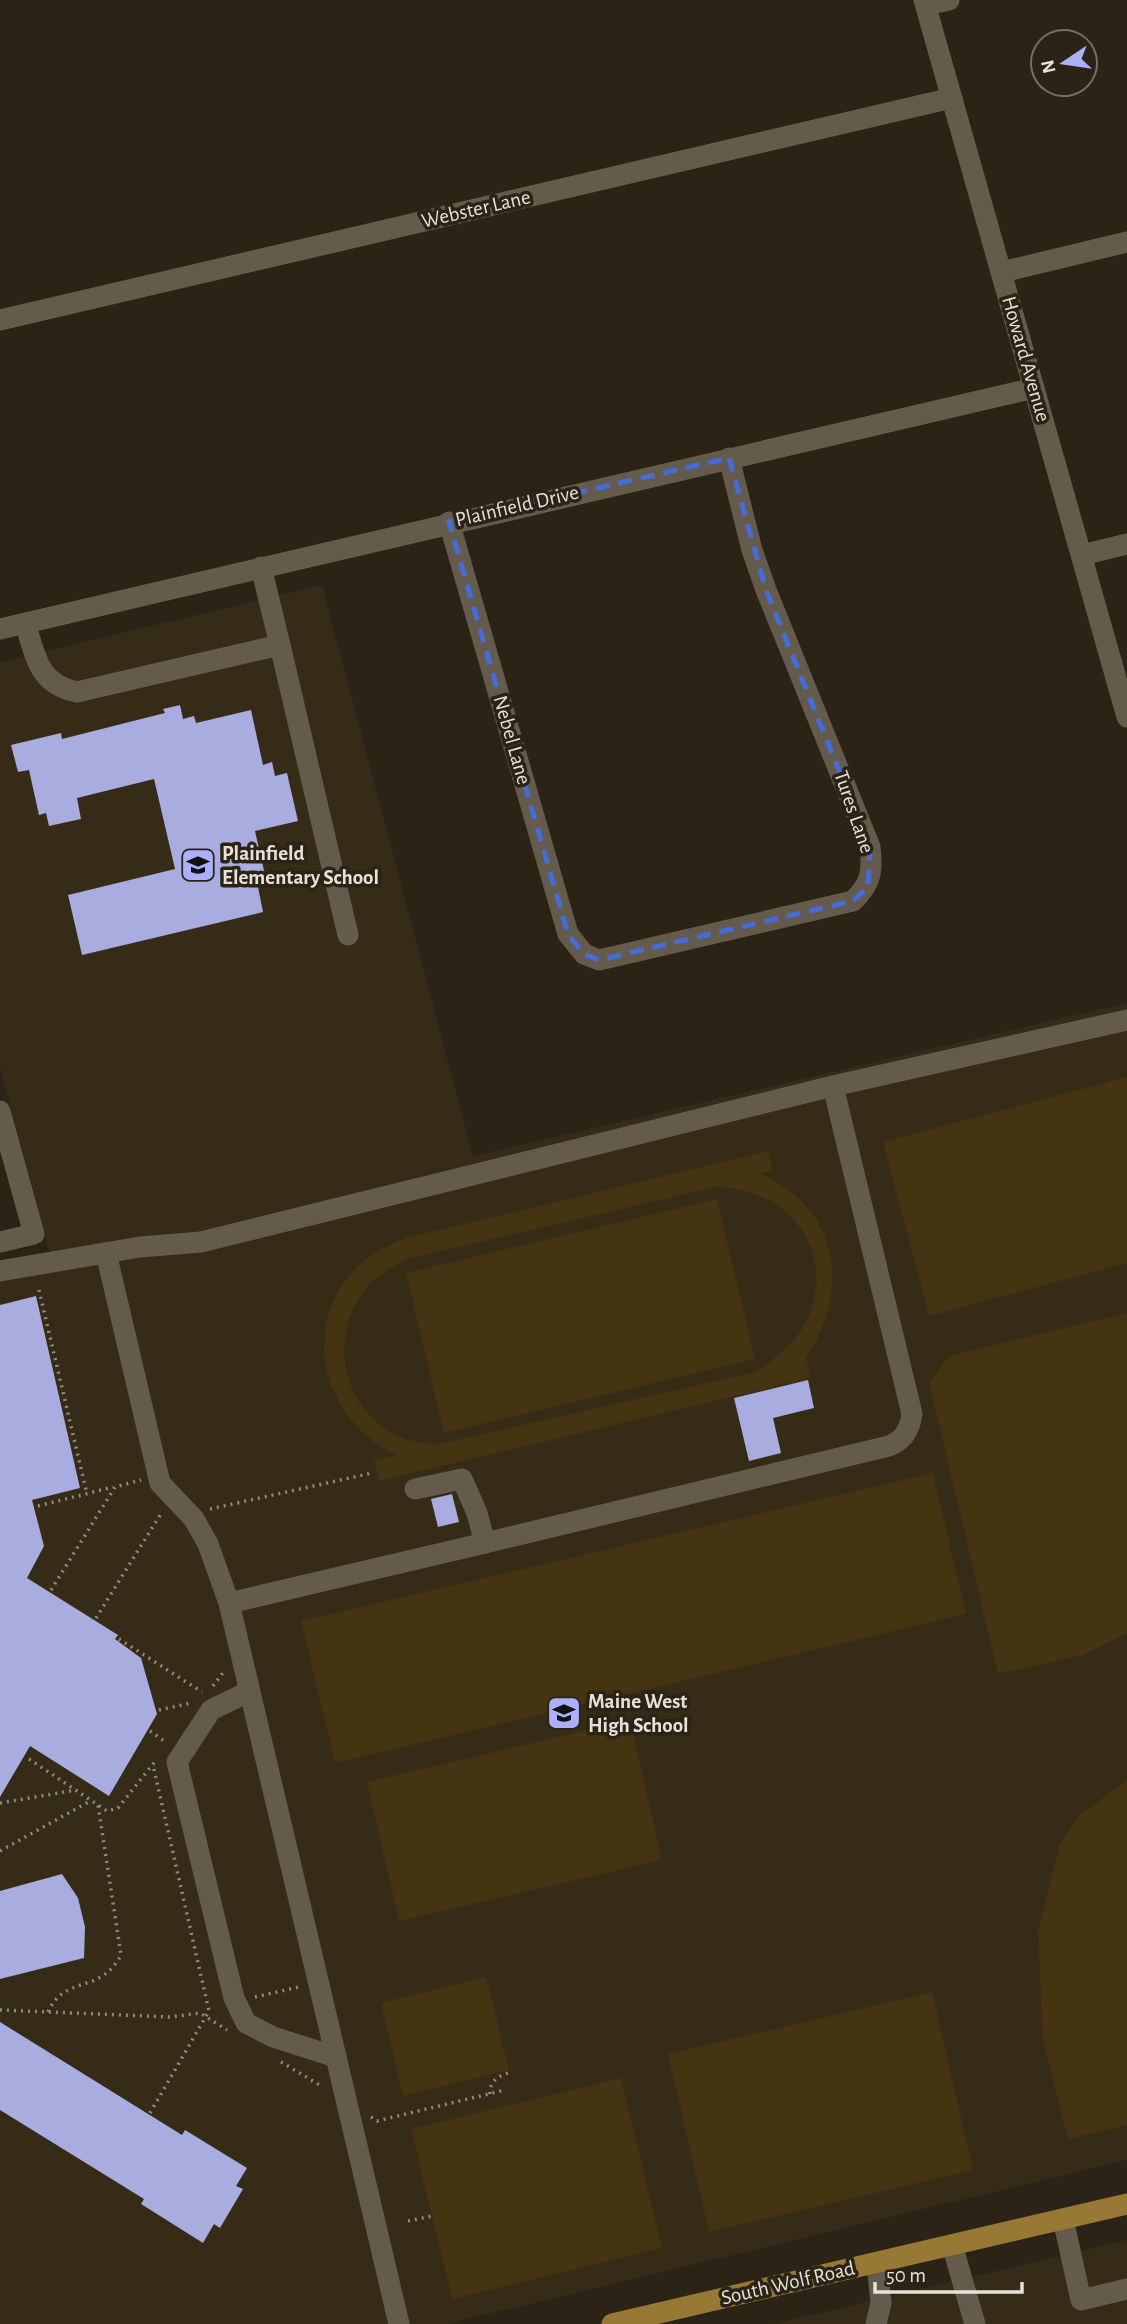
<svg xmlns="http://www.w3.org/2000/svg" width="1127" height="2324" font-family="'Alegreya Sans',sans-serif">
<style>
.built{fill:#352b17}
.green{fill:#453411;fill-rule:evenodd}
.building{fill:#a9acde}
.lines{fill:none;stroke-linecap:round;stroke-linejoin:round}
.path{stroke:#908b80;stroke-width:3.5;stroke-dasharray:2 5;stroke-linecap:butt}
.minor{stroke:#645b4c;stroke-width:21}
.major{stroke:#987835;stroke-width:21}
.marked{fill:none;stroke:#456cd8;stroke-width:5;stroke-dasharray:14 9;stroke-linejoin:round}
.labels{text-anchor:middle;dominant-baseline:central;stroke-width:7;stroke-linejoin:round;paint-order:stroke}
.street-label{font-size:21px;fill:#e6e2d9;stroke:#2a2316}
.poi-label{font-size:21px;font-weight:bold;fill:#e6e2d9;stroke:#2a2316;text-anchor:start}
</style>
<rect width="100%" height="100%" fill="#2a2316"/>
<g class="built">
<path d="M 322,585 L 473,1156 L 1127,1003 L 1127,2160 L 447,2324 L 0,2324 L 0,1265 L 50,1253 L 0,1068 L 0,662 Z"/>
<path d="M 1127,2240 L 1127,2324 L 773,2324 Z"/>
</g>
<g class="green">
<path d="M 1127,1077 L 1127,1263 L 929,1316 L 883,1142 Z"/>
<path d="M 768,1151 L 773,1170 L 760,1174 C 839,1206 852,1292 806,1357 L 811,1378 L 379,1481 L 374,1461 L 396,1455 C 297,1406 299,1270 410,1237 ZM 716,1187 C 830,1190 854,1324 751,1373 L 439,1444 C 329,1443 308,1293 412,1258 Z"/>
<path d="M 717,1199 L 755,1359 L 444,1433 L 406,1273 Z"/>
<path d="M 1127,1313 L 1127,1633 L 1083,1655 L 998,1674 L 929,1382 L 949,1356 Z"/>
<path d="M 933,1473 L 966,1614 L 335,1763 L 301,1621 Z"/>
<path d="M 630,1720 L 662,1860 L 399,1921 L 367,1782 Z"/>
<path d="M 1127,1781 L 1127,2125 L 1068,2139 L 1043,2039 L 1038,1932 L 1059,1846 L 1079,1815 Z"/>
<path d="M 486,1977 L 509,2070 L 403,2096 L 381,2003 Z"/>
<path d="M 932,1992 L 973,2170 L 709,2232 L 668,2054 Z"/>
<path d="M 621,2078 L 662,2248 L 452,2299 L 411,2129 Z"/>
</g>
<g class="building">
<path d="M 180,705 L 183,719 L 194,716 L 196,723 L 251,710 L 263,765 L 272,762 L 275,776 L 287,773 L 298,821 L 255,831 L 265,875 L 256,877 L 263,912 L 82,955 L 68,895 L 175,869 L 154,779 L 77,798 L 81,819 L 49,826 L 46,813 L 39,815 L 29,770 L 18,772 L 11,745 L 61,733 L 62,739 L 165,713 L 163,709 Z"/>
<path d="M 36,1296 L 80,1488 L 32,1500 L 44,1546 L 27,1578 L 118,1635 L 115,1639 L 141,1658 L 157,1714 L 109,1796 L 30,1746 L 0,1797 L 0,1305 Z"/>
<path d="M 808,1380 L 814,1408 L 773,1418 L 781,1453 L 749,1461 L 734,1398 Z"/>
<path d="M 452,1494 L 459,1522 L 438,1527 L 431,1499 Z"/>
<path d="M 62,1874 L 78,1898 L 85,1927 L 84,1958 L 0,1979 L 0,1891 Z"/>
<path d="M 0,2022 L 182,2135 L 185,2130 L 247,2168 L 236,2186 L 243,2189 L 220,2228 L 214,2224 L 203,2243 L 141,2204 L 144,2199 L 0,2110 Z"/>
</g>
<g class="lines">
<g class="path">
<path d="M 39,1290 L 87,1494"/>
<path d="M 38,1506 L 113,1487"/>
<path d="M 210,1509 L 372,1473"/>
<path d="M 51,1590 L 115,1487 L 141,1480"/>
<path d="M 96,1618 L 162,1512"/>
<path d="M 119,1639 L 202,1692"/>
<path d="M 213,1686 L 225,1670"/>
<path d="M 159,1710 L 191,1703"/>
<path d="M 150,1731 L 167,1743"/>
<path d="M 29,1759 L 107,1811 L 118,1808 L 157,1759"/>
<path d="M 0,1803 L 76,1790"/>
<path d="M 0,1851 L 92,1800"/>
<path d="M 255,1997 L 299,1987"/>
<path d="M 0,2010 L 170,2017 L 200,2013 L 227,2030"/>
<path d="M 48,2012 C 65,1974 100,1995 121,1955 L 98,1805"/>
<path d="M 281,2062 L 323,2087"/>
<path d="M 490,2094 C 489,2082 498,2076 508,2073"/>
<path d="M 150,2113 L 209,2011 L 153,1765"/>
<path d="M 371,2117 L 377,2121 L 505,2090"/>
<path d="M 408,2221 L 432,2216"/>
</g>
<g class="minor">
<path d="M 924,0 L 1127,717"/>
<path d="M 926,5 L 949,0"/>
<path d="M 1002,272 L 1127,242"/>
<path d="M 0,320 L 952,98"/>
<path d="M 449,522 L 568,934 L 584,954 L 599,960 L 853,901 C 871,884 873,871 870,847 L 766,590 L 752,550 L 729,458"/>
<path d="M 1082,555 L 1127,544"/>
<path d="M 25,623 C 36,657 38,684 77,692 L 280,645 L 261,567"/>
<path d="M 0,629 L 1034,388"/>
<path d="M 280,645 L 348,935"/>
<path d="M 0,1111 L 34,1234 L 0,1242"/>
<path d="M 106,1253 L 160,1483 L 194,1519 L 208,1544 L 229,1603 L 399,2324"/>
<path d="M 0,1271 L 140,1247 L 201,1242 L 833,1086 L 1127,1020"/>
<path d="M 415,1489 L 462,1479 L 477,1513 L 485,1543 L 889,1446 C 904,1440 910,1429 912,1414 L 833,1086"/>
<path d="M 229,1603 L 485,1543"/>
<path d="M 248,1692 L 211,1710 L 177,1762 L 234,1998 L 246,2023 L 273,2037 L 336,2057"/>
<path d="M 1063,2219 L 1081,2300 L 1127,2289"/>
<path d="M 952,2245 L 975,2324"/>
<path d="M 876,2324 L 881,2303 L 877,2263"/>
</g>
<path class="major" d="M 612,2324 L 1127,2204"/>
</g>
<path class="marked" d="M 729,458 L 766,590 L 870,847 L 868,887 L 853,901 L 599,960 L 584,954 L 568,934 L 449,522 Z"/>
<defs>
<g id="school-square" transform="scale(1.75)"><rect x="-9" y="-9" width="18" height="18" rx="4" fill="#acaffb" stroke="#2a2316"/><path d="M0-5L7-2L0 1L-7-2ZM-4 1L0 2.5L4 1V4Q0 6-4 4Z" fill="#111"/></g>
</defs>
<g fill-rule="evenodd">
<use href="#school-square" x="198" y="865"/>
<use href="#school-square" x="564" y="1713"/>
</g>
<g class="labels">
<g class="street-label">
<text transform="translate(476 209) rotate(-13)">Webster Lane</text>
<text transform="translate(1026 359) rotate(74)">Howard Avenue</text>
<text transform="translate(517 506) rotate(-13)">Plainfield Drive</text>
<text transform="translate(512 740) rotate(74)">Nebel Lane</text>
<text transform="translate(854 812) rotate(71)">Tures Lane</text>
<text transform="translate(788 2283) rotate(-13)">South Wolf Road</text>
</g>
<g class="poi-label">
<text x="222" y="853">Plainfield<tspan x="222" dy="24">Elementary School</tspan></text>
<text x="588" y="1701">Maine West<tspan x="588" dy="24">High School</tspan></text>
</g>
</g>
<g transform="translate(1064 63) rotate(257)"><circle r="33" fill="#2a2316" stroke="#756f64" stroke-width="2"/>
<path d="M0-5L12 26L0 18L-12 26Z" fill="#acaffb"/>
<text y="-10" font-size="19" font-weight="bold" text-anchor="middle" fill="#e6e2d9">N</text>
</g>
<path d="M875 2282v10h147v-10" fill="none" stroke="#e6e2d9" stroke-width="3.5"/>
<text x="886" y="2282" font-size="21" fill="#e6e2d9" stroke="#2a2316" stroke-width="5" paint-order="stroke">50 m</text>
</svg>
